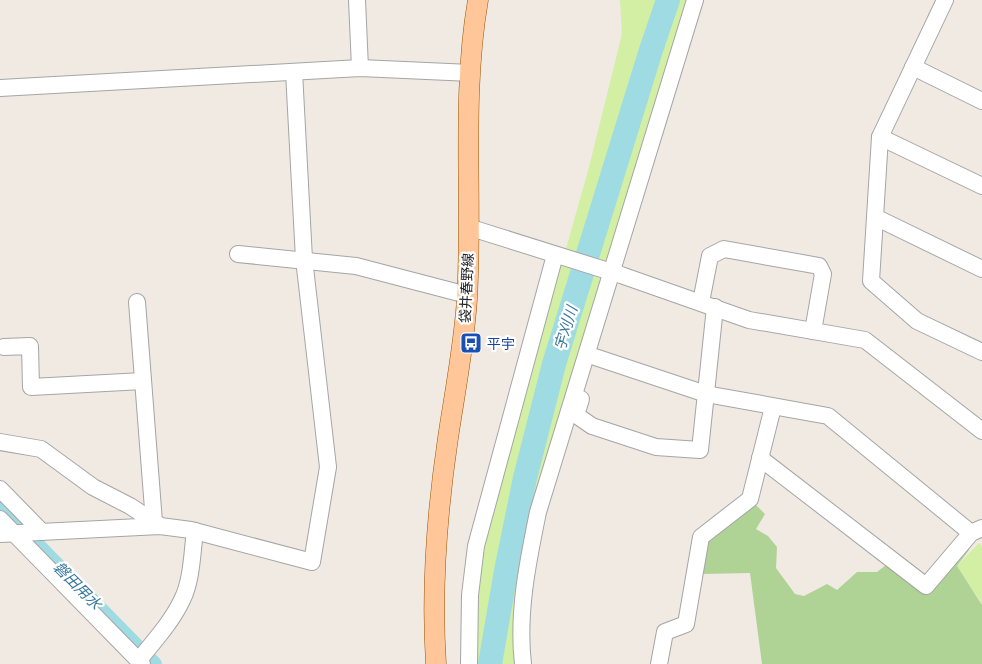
<svg xmlns="http://www.w3.org/2000/svg" width="982" height="664" font-family="'Noto Sans','Noto Sans JP',sans-serif">
<style>
.grass{fill:#d2efa4}
.forest{fill:#aed394}
.lines{fill:none;stroke-linecap:round;stroke-linejoin:round}
.canal{stroke:#9fdbe2;stroke-width:14}
.river{stroke:#9fdbe2;stroke-width:24}
.minor-casing{stroke:#a5a5a5;stroke-width:18}
.major-casing{stroke:#985400;stroke-width:21}
.minor{stroke:#fff;stroke-width:16}
.major{stroke:#ffc799;stroke-width:20}
.labels{text-anchor:middle;dominant-baseline:central;stroke-width:4.5;stroke-linejoin:round;paint-order:stroke}
.street-label{font-size:14px;fill:#1e1e1e;stroke:#fff}
.transit-label{font-size:14px;fill:#164399;stroke:#fff;text-anchor:start}
.water-label{font-size:15px;font-style:italic;fill:#3a789e;stroke:#fff}
</style>
<rect width="100%" height="100%" fill="#f0eae3"/>
<g class="grass">
<path d="M 620,0 L 692,0 L 534,512 L 518,664 L 474,664 L 475,555 L 536,356 L 589,167 L 622,34 Z"/>
<path d="M 979,543 L 982,546 L 982,604 L 957,566 Z"/>
</g>
<path class="forest" d="M 750,499 L 765,514 L 756,529 L 768,536 L 777,547 L 776,568 L 795,594 L 804,596 L 827,584 L 837,590 L 857,572 L 877,572 L 890,562 L 927,593 L 970,544 L 969,550 L 957,566 L 982,605 L 982,664 L 762,664 L 750,573 L 702,574 L 705,535 Z"/>
<g class="lines">
<path class="canal" d="M 0,506 L 155,664"/>
<path class="river" d="M 490,664 L 506,571 L 525,478 L 554,364 L 651,50 L 668,0"/>
<g class="minor-casing">
<g id="minor">
<path d="M 357,0 L 360,68"/>
<path d="M 945,0 L 880,137 L 871,281 L 917,321 L 982,352"/>
<path d="M 913,67 L 982,101"/>
<path d="M 0,88 L 360,68 L 471,73"/>
<path d="M 880,137 L 982,186"/>
<path d="M 875,217 L 982,269"/>
<path d="M 468,227 L 621,275 L 749,320 L 865,340 L 982,431"/>
<path d="M 238,254 L 356,266 L 467,295"/>
<path d="M 137,302 L 154,522"/>
<path d="M 701,302 L 710,256 L 724,249 L 819,266 L 823,274 L 813,331"/>
<path d="M 4,347 L 30,346 L 31,387 L 143,381"/>
<path d="M 595,357 L 706,394 L 828,416 L 971,533"/>
<path d="M 581,399 L 576,415 L 592,426 L 656,447 L 700,450 L 715,307"/>
<path d="M 0,442 L 41,449 L 93,487 L 130,506 L 159,525"/>
<path d="M 760,458 L 926,586 L 971,533 L 982,528"/>
<path d="M 0,489 L 42,532"/>
<path d="M 0,519 L 142,664"/>
<path d="M 0,534 L 160,526 L 191,530 L 312,562 L 328,467 L 304,259 L 294,72"/>
<path d="M 139,660 C 154,641 171,623 182,600 C 192,580 192,553 195,531"/>
<path d="M 469,664 L 470,595 L 476,546 L 555,255"/>
<path d="M 523,664 C 517,613 528,561 538,512 L 695,0"/>
<path d="M 659,664 L 665,632 L 686,624 L 701,537 L 750,499 L 773,407"/>
</g>
</g>
<g class="major-casing">
<path id="major" d="M 436,664 C 431,588 437,512 448,438 C 455,391 464,346 467,299 C 473,200 461,98 478,0"/>
</g>
<use href="#minor" class="minor"/>
<use href="#major" class="major"/>
</g>
<defs>
<g id="bus-square" transform="scale(1.125)"><rect x="-9" y="-9" width="18" height="18" rx="4" fill="#1a4fb4" stroke="#fff"/><path d="M-5-6H5V4H4V6H2V4H-2V6H-4V4H-5ZM-3.5-4V0h7V-4ZM-3.5 1.2v1.5H-2V1.2ZM2 1.2v1.5H3.5V1.2Z" fill="#fff"/></g>
</defs>
<g fill-rule="evenodd">
<use href="#bus-square" x="471" y="343"/>
</g>
<g class="labels">
<g class="street-label">
<text transform="translate(466 288) rotate(-87)">袋井春野線</text>
</g>
<g class="transit-label">
<text x="487" y="343">平宇</text>
</g>
<g class="water-label">
<text transform="translate(565 328) rotate(-73)">宇刈川</text>
<text transform="translate(78 585) rotate(45)">磐田用水</text>
</g>
</g>
</svg>
